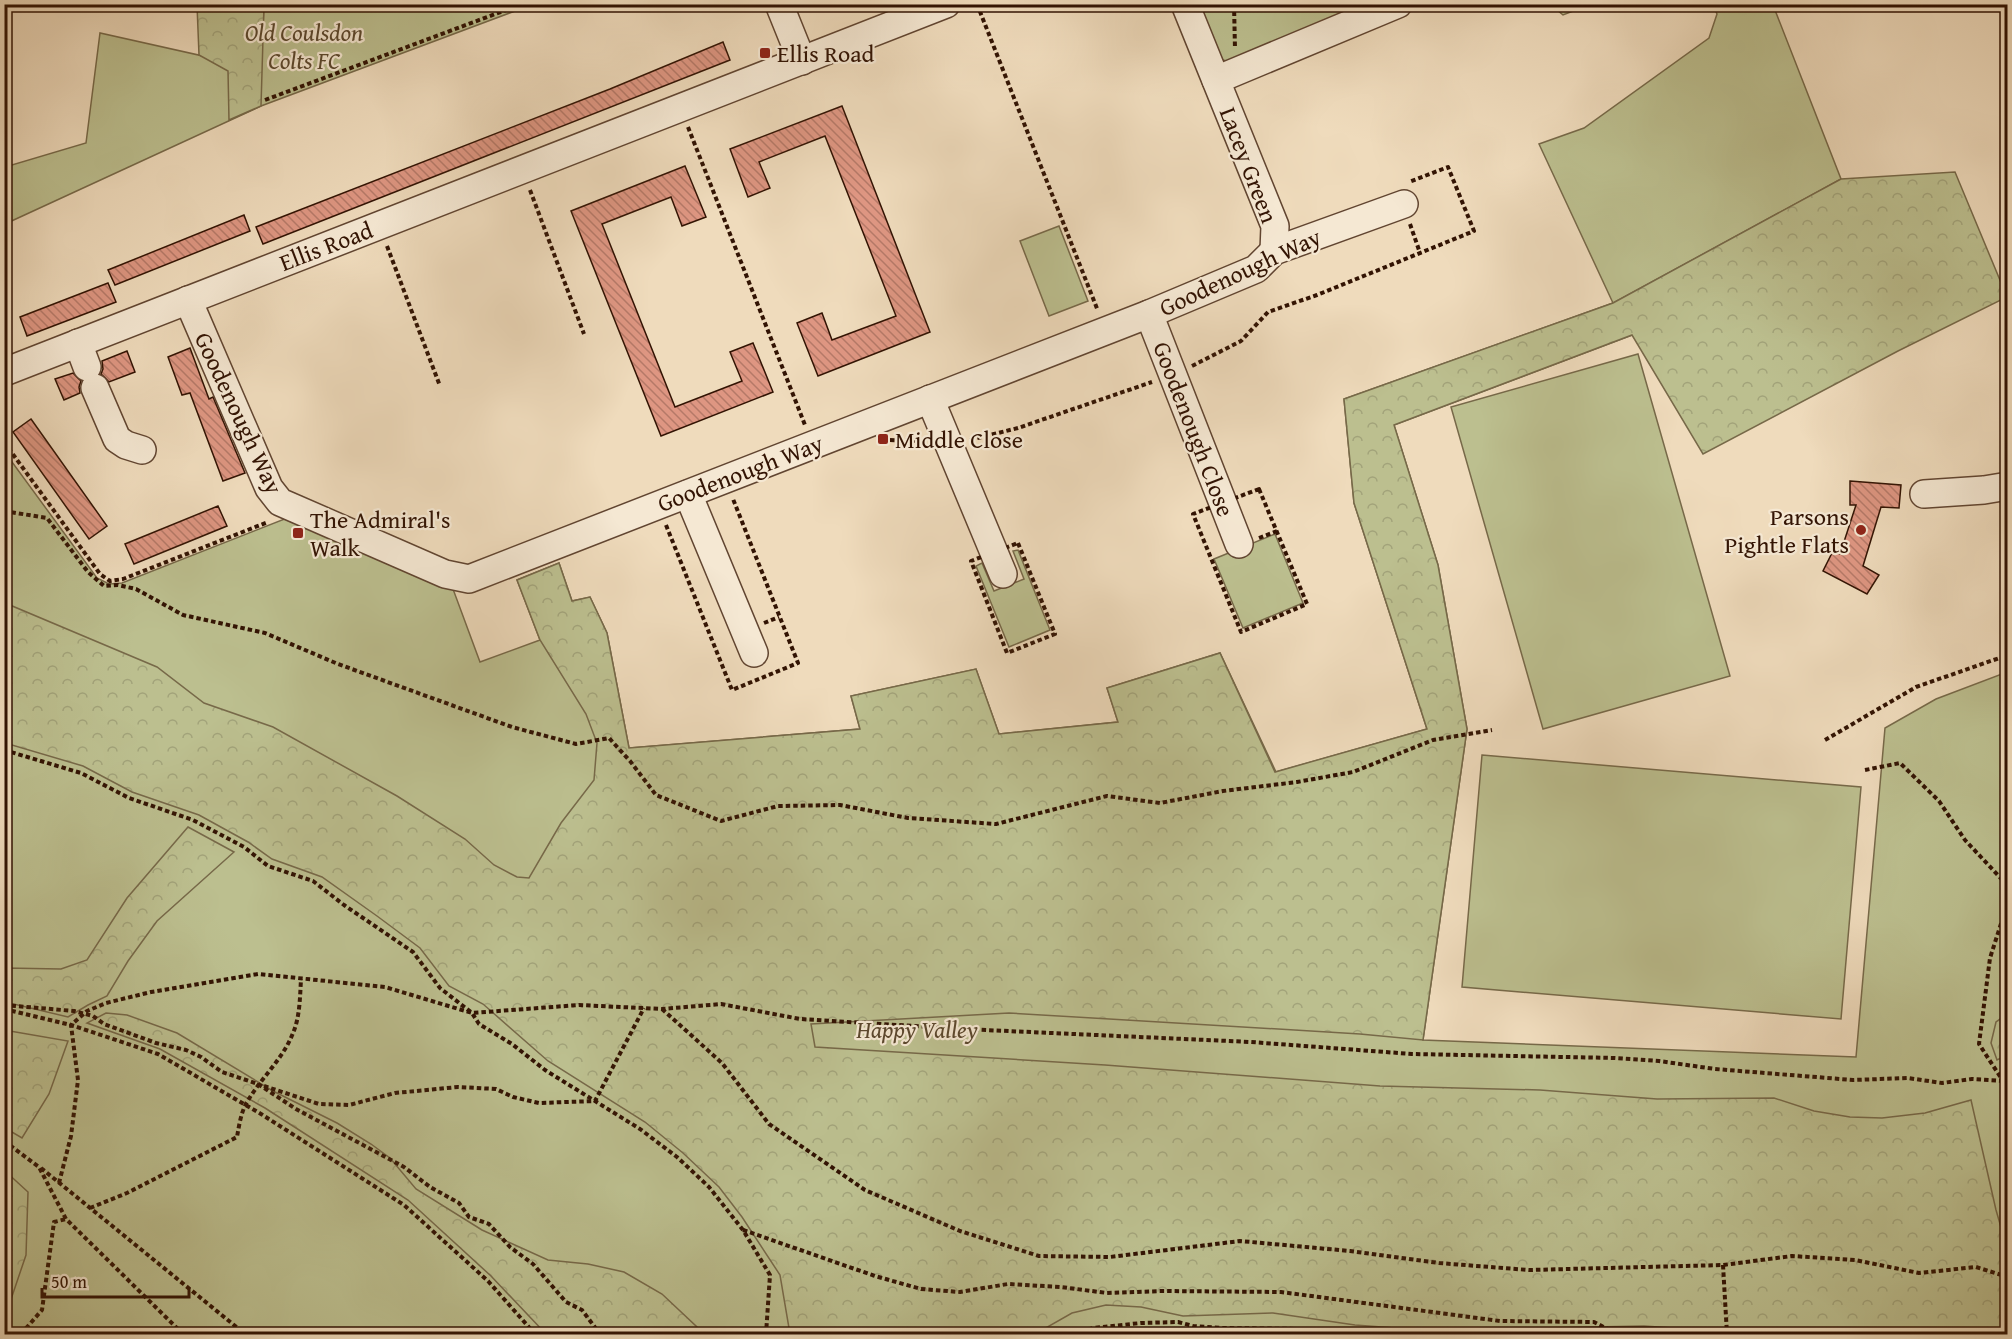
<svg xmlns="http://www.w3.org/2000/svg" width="2012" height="1339" font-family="'Gentium Book Plus',serif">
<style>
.green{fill:#bcbf8f;stroke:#776949;stroke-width:1.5}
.forest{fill:url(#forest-crowns);stroke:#776949;stroke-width:1.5}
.building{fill:url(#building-back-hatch);stroke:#321303;stroke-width:1.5}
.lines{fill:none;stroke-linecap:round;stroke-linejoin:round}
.minor-casing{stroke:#614531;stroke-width:30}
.path{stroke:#321303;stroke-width:4;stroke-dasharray:4.5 3;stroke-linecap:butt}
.minor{stroke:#f5e8d3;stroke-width:27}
.poi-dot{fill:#8f2418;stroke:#f5e8d3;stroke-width:2}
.labels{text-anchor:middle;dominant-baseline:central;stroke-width:4.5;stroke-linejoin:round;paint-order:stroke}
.park-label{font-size:24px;font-style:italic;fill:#5b472d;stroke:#f5e8d3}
.poi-label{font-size:24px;fill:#321303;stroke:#f5e8d3;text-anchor:start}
.street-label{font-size:24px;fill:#321303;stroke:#f5e8d3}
</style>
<defs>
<pattern id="forest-crowns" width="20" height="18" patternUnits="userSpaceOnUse" patternTransform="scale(1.5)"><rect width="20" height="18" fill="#bcbf8f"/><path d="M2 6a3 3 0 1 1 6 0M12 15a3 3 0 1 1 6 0" fill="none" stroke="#a2a37a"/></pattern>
<pattern id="building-back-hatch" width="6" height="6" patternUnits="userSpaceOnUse" patternTransform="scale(1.5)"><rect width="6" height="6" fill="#de9682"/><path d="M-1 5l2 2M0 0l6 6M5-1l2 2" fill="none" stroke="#b57968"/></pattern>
</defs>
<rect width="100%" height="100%" fill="#efdbbc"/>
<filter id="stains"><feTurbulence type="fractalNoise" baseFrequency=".00333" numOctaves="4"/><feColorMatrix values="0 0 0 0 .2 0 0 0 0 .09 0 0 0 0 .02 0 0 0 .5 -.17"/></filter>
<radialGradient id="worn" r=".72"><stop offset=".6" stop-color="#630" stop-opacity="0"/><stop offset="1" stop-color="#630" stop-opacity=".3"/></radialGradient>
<g class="green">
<path d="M 264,5 L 531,5 L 261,106 L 5,224 L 5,167 L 86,143 L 100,33 L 261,69 Z"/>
<path d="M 1193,5 L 1371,5 L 1227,61 L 1218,59 Z"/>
<path d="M 1551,5 L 1589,5 L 1563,15 Z"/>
<path d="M 1713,5 L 1773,5 L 1841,179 L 1613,303 L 1632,335 L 1394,425 L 1438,565 L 1467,729 L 1423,1040 L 1856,1057 L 1885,728 L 1936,699 L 2007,672 L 2007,1334 L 5,1334 L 4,451 L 97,578 L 109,584 L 122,583 L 287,518 L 453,589 L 480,662 L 540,640 L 517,580 L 559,563 L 572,601 L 590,597 L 607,633 L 629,748 L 860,729 L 851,696 L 976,669 L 999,734 L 1118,722 L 1107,688 L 1220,653 L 1276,772 L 1427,729 L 1354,503 L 1344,399 L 1613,303 L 1539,144 L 1584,128 L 1709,38 L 1717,14 Z"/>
<path d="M 1059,226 L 1088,301 L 1049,316 L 1020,241 Z"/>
<path d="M 1638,354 L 1730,676 L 1543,729 L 1451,407 Z"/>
<path d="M 1275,534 L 1303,603 L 1243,628 L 1214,559 Z"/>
<path d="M 1018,550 L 1050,630 L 1009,647 L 976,566 L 982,563 L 994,591 L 1024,579 L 1013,551 Z"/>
<path d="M 1482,755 L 1861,787 L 1841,1019 L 1462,987 Z"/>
</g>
<g class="forest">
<path d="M 197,5 L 264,5 L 261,106 L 229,120 L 228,71 L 199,55 Z"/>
<path d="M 1955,172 L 2007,297 L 1898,351 L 1703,454 L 1632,335 L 1394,425 L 1438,565 L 1467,729 L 1423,1040 L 1360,1034 L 1009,1013 L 811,1024 L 815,1047 L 1105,1065 L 1380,1086 L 1540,1090 L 1657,1099 L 1774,1098 L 1814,1111 L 1850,1117 L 1882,1118 L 1925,1113 L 1971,1100 L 1996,1210 L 2007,1248 L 2007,1334 L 1731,1334 L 1731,1332 L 1644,1326 L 1422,1330 L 1355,1325 L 1273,1313 L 1183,1316 L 1141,1307 L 1106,1305 L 1072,1313 L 1042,1330 L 1038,1334 L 790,1334 L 780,1275 L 742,1217 L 719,1187 L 683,1153 L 645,1122 L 548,1061 L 483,1004 L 449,986 L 420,948 L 377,916 L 322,877 L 272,859 L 248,842 L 199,815 L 132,792 L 83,766 L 5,743 L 5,603 L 157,667 L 204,703 L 273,727 L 397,796 L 465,839 L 494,865 L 517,877 L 529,878 L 561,823 L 594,780 L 597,743 L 586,714 L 540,640 L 517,580 L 559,563 L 572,601 L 590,597 L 607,633 L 629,748 L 860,729 L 851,696 L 976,669 L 999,734 L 1118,722 L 1107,688 L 1220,653 L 1275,772 L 1427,729 L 1354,503 L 1344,399 L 1613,303 L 1841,179 Z"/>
<path d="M 188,827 L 234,852 L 157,921 L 128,961 L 107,996 L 88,1005 L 68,1017 L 5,1002 L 5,968 L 61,969 L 87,960 L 127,898 Z"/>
<path d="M 106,1013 L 127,1015 L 177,1033 L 273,1091 L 337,1123 L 371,1144 L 390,1158 L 416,1189 L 482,1230 L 548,1260 L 588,1264 L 624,1272 L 662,1294 L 697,1327 L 699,1334 L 546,1334 L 491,1276 L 408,1200 L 265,1108 L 160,1049 L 87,1023 Z"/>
<path d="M 2007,1014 L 2007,1055 L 1997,1060 L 1991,1043 L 1996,1022 Z"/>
<path d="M 4,1030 L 68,1041 L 49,1094 L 22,1138 L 5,1128 Z"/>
<path d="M 4,1170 L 28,1192 L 26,1255 L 5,1317 Z"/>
</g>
<g class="building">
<path d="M 723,42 L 730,60 L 263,244 L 256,227 L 610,89 Z"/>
<path d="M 842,106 L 930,332 L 818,376 L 797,323 L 822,313 L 832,340 L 896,316 L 825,136 L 759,162 L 770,188 L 748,197 L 730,149 Z"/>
<path d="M 685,166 L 706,217 L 682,226 L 671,197 L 602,224 L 675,407 L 742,381 L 730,352 L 753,343 L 773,392 L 661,436 L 571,211 Z"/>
<path d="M 244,215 L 250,231 L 115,285 L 108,270 Z"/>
<path d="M 108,283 L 116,302 L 27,336 L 20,317 Z"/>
<path d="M 190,348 L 209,399 L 213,397 L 245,473 L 223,481 L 190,393 L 182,395 L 168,357 Z"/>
<path d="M 127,351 L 135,372 L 109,382 L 101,374 L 103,369 L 102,361 Z"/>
<path d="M 73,373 L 81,381 L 79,387 L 80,393 L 64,400 L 55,379 Z"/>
<path d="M 31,419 L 107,526 L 89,539 L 13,432 Z"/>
<path d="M 1850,481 L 1901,485 L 1899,508 L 1881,507 L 1863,566 L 1879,575 L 1867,594 L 1823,571 L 1833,551 L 1840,554 L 1856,505 L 1850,505 Z"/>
<path d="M 218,506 L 227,526 L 134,564 L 125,544 Z"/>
</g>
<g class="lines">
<g class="minor-casing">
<g id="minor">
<path d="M 779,4 L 802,61"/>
<path d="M 1185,4 L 1275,226 L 1274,251"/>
<path d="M 1216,80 L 1398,4"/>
<path d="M 188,300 L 269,488 L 280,502 L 445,574 L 469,579 L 1149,314 L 1256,269 L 1274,251 L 1404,204"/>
<path d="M 1149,314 L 1239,544"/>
<path d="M 78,343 L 87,367"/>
<path d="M 7,371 L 946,4"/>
<path d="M 95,388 L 117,439 L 126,445 L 142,450"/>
<path d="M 930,399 L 1003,574"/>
<path d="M 688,494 L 754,653"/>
<path d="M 1924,494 L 1984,490 L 2008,486"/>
</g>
</g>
<g class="path">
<path d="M 977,4 L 1098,311"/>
<path d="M 1234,4 L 1235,49"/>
<path d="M 265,100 L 522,4"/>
<path d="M 688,127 L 805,425"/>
<path d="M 530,190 L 584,334"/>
<path d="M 1410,224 L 1420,253"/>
<path d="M 387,246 L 440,386"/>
<path d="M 1192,366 L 1241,341 L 1268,312 L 1317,295 L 1474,231 L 1448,167 L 1409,182"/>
<path d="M 890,440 L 924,441"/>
<path d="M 970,440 L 1018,428 L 1152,382"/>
<path d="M 4,442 L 100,574 L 110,581 L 123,579 L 268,522"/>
<path d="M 1259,489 L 1307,604 L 1241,632 L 1193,514 Z"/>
<path d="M 4,511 L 47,518 L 88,572 L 104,586 L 118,585 L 136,589 L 183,615 L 265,633 L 338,664 L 512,727 L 576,744 L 609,738 L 630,761 L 656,795 L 721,821 L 778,806 L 840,805 L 908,818 L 996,824 L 1107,796 L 1160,803 L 1223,791 L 1297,782 L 1353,772 L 1433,740 L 1492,730"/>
<path d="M 666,525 L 732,690 L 798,663 L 733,499"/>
<path d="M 1259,538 L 1277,531"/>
<path d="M 1018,543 L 1055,634 L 1007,653 L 971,561 Z"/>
<path d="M 764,623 L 779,617"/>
<path d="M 1825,740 L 1916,687 L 2008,655"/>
<path d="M 4,750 L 81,773 L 129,798 L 193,820 L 244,847 L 268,866 L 313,881 L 344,905 L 413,952 L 440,988 L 472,1013 L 479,1024 L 512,1044 L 545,1070 L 640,1129 L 677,1157 L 709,1187 L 743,1230 L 770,1275 L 766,1334"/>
<path d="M 1865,770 L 1900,763 L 1939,801 L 1965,840 L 2008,886"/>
<path d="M 2008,902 L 1990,958 L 1979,1044 L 2003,1081 L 2008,1096"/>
<path d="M 4,1005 L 74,1011 L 93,1016 L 104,1024 L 156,1043 L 186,1050 L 201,1057 L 222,1072 L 258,1084 L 296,1109 L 404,1167 L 430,1187 L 459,1203 L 469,1217 L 489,1224 L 510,1247 L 533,1264 L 566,1302 L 582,1310 L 600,1334"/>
<path d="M 4,1009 L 71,1025 L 158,1054 L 261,1114 L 404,1205 L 488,1281 L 535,1334"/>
<path d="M 662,1009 L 722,1063 L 769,1124 L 865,1190 L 960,1231 L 1039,1256 L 1110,1257 L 1240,1241 L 1350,1251 L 1439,1263 L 1529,1270 L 1723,1265 L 1792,1256 L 1855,1260 L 1919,1273 L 1976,1267 L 2008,1277"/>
<path d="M 264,1086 L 319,1104 L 349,1105 L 395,1093 L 458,1087 L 496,1089 L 513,1097 L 539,1103 L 595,1101 L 644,1008"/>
<path d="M 4,1141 L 39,1167 L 66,1219 L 183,1334"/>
<path d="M 41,1168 L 245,1334"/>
<path d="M 59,1183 L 71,1136 L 78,1080 L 71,1025 L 87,1011 L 106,1003 L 151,992 L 258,974 L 385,987 L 472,1013 L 579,1005 L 662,1009 L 721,1004 L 800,1019 L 963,1029 L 1251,1042 L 1412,1054 L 1615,1058 L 1659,1061 L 1715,1069 L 1853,1080 L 1908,1078 L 1942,1083 L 1972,1079 L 2003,1081 L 2008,1079"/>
<path d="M 90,1208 L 127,1193 L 237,1137 C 239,1126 241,1112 247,1102 C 261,1078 283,1059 293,1033 C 300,1017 300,996 301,979"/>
<path d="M 743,1230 L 875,1276 L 921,1289 L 960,1292 L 1008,1284 L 1061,1287 L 1107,1293 L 1163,1291 L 1281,1292 L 1500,1321 L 1594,1322 L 1617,1334"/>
<path d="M 1723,1265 L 1727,1334"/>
<path d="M 1093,1328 L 1094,1334"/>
<path d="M 21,1334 L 42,1310 L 54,1222 L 66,1219"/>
<path d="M 1074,1334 L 1093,1328 L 1141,1323 L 1178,1322 L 1193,1326 L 1223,1328 L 1304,1329 L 1372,1334"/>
<path d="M 1803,1334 L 1883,1330 L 1904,1334"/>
</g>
<use href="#minor" class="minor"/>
</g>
<g class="poi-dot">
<rect x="759" y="47" width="12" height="12" rx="3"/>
<rect x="877" y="433" width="12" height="12" rx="3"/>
<circle cx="1861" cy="530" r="6"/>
<rect x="292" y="527" width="12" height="12" rx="3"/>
</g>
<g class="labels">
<g class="park-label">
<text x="304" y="32">Old Coulsdon<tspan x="304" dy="28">Colts FC</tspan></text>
<text x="917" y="1029">Happy Valley</text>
</g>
<g class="poi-label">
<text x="777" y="53">Ellis Road</text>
<text x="895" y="439">Middle Close</text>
<text x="1849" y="516" text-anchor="end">Parsons<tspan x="1849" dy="28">Pightle Flats</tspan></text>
<text x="310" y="519">The Admiral's<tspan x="310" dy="28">Walk</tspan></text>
</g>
<g class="street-label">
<text transform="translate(1249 165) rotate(69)">Lacey Green</text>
<text transform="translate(326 246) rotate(-21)">Ellis Road</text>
<text transform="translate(1240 272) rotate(-25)">Goodenough Way</text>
<text transform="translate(239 413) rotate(65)">Goodenough Way</text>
<text transform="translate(1194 429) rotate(69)">Goodenough Close</text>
<text transform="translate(740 473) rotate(-21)">Goodenough Way</text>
</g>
</g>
<rect width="2012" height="1339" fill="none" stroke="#efdbbc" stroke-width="24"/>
<rect x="6" y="6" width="2000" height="1327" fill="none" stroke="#321303" stroke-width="3"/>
<rect x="12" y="12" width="1988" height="1315" fill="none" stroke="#321303" stroke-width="1.5"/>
<path d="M42 1288v9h147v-9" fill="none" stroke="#321303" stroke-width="3"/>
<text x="51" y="1288" font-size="18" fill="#321303" stroke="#f5e8d3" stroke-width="4.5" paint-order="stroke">50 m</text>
<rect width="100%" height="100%" filter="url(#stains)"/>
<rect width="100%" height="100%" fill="url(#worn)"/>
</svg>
